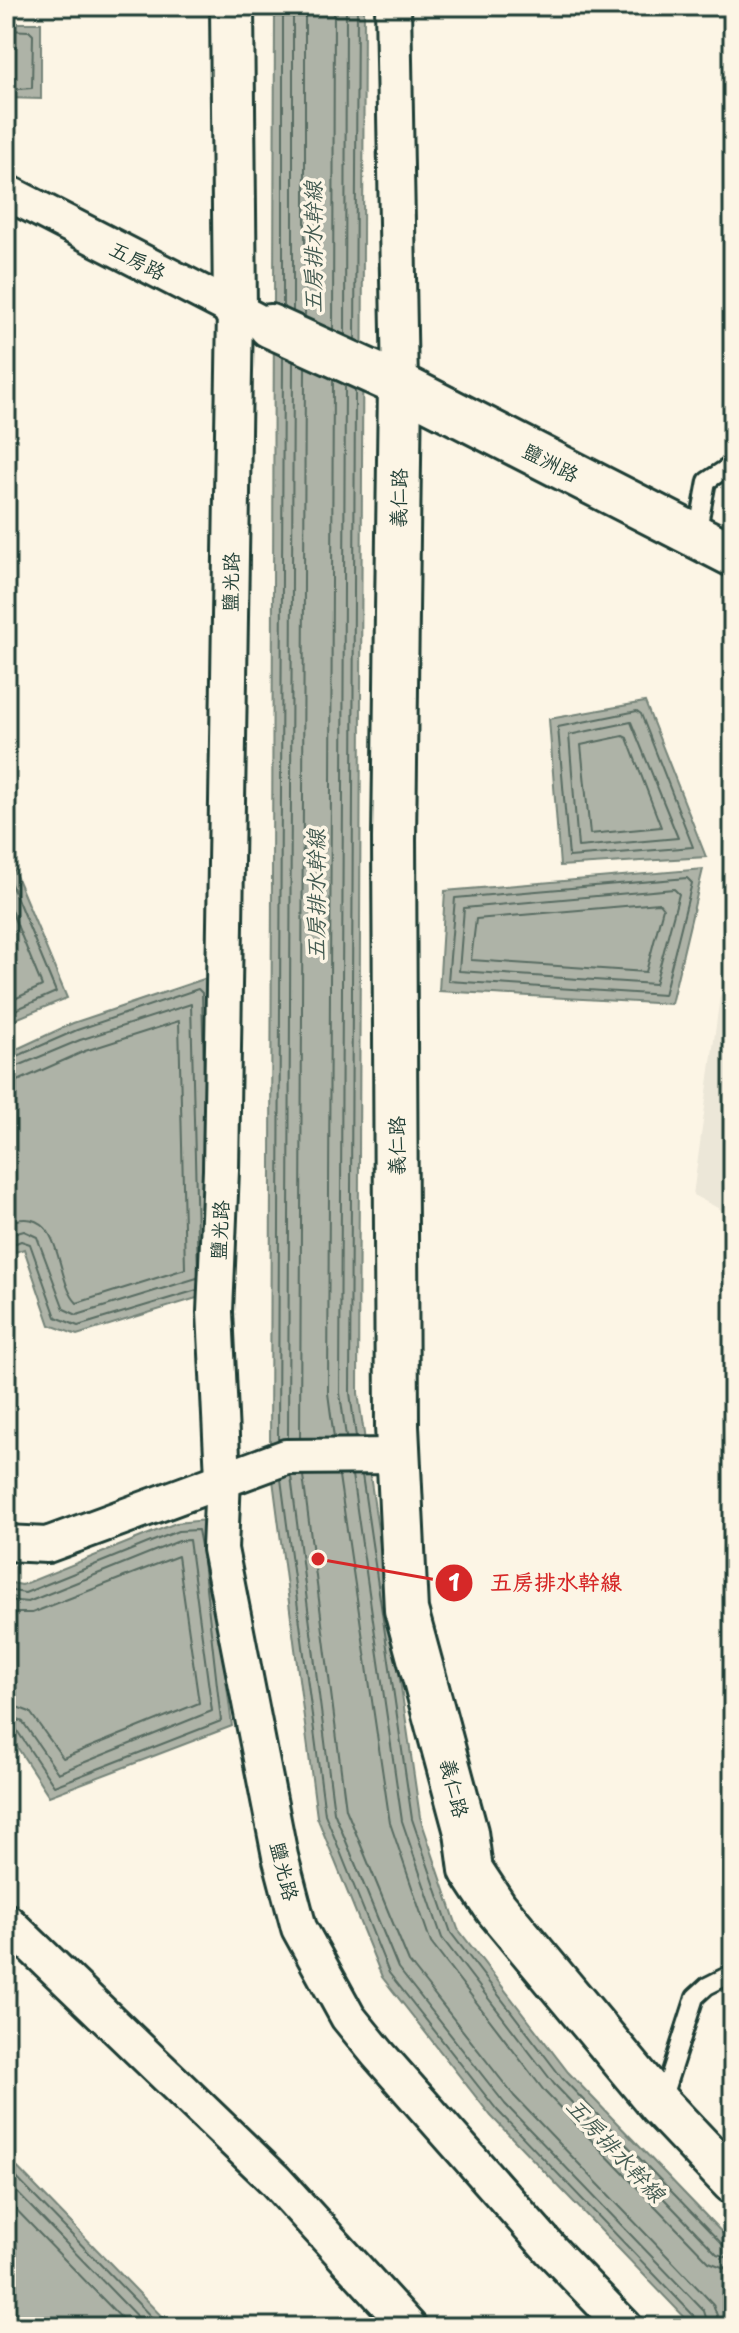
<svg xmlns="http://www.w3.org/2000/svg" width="739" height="2333" font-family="'Playpen Sans','LXGW WenKai TC',sans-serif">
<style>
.built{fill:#ece7d8}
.water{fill:#aeb3a7;stroke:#758479;stroke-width:2}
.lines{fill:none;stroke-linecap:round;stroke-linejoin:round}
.shore{stroke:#586c62;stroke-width:2}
.service-casing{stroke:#1f3d34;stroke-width:22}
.minor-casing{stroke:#1f3d34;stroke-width:40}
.tertiary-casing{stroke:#1f3d34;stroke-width:48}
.service{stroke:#fcf5e5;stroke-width:16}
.minor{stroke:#fcf5e5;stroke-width:34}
.tertiary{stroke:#fcf5e5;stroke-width:42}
.labels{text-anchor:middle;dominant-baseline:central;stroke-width:7;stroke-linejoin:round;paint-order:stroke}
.street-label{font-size:20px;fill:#1f3d34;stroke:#fcf5e5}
.water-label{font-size:22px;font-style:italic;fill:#435a51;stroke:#fcf5e5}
.leader{fill:none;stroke:#d62828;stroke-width:3}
.callout-dot{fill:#d62828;stroke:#fcf5e5;stroke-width:3}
.mark-label{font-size:24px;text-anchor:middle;font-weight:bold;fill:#fff}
.callout-label{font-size:22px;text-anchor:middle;font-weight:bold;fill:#d62828;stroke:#fcf5e5;stroke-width:7;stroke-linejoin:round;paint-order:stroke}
</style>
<rect width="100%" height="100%" fill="#fcf5e5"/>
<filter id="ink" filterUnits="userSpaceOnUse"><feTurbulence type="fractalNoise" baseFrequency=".0125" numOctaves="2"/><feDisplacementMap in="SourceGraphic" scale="16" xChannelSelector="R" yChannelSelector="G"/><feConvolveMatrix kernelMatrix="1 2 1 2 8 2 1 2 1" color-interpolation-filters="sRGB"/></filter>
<g filter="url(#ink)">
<path class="built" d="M 733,978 L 733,1216 L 693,1195 L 720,996 Z"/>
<g class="water">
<path d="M 275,6 L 364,6 L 358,1393 L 420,1817 L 458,1929 L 568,2072 L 733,2244 L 733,2327 L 694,2327 L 491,2116 L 382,1977 L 317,1817 L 270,1457 Z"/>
<path d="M 6,23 L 41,23 L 41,99 L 6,98 Z"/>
<path d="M 645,702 L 706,857 L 560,866 L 549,719 Z"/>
<path d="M 6,852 L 67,998 L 6,1023 Z"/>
<path d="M 703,869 L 671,1004 L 439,991 L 445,891 Z"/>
<path d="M 210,977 L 216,1292 L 77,1335 L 50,1325 L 24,1249 L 6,1255 L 6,1054 L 73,1023 Z"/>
<path d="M 206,1520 L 232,1726 L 49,1796 L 6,1730 L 6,1582 L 22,1585 L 176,1523 Z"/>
<path d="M 9,2159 L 172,2327 L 28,2327 L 6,2304 L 6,2162 Z"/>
</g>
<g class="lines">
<g class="shore">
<path d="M 283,6 L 283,307"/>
<path d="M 293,6 L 293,311"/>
<path d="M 305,6 L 305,317"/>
<path d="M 6,30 L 29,31 L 33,35 L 32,88 L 6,90"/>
<path d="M 333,329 L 334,6"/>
<path d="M 345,335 L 346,6"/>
<path d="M 355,339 L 357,6"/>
<path d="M 333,380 L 328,1393 L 334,1438"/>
<path d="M 345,385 L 340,1393 L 346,1437"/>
<path d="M 355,390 L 350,1393 L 356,1437"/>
<path d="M 637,711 L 641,714 L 693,847 L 569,857 L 558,727 Z"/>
<path d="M 631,722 L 678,838 L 578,847 L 569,735 Z"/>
<path d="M 623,736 L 627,738 L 661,827 L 590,834 L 581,745 Z"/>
<path d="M 6,872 L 56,992 L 6,1014"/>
<path d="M 687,878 L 692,883 L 664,995 L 448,981 L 455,898 Z"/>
<path d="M 674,889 L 679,894 L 655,984 L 459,971 L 464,908 Z"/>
<path d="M 6,898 L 42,986 L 6,1003"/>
<path d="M 659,903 L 663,908 L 646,972 L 471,960 L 476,919 Z"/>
<path d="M 6,1061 L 77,1030 L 198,989 L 202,993 L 204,1075"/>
<path d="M 6,1071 L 80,1040 L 191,1004 L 198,1273"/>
<path d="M 6,1083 L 20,1080 L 85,1051 L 179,1021 L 185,1269 L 77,1303 C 53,1279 65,1200 6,1223"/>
<path d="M 6,1236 L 24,1231 L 37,1237 L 64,1309 L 77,1315 L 197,1278"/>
<path d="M 6,1247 L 21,1241 L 30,1244 L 56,1317 L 78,1326 L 197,1290"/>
<path d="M 288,1438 L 293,362"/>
<path d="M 300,1438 L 305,367"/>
<path d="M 278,1440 L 283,357"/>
<path d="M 352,1475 L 402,1821 L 442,1938 L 554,2084 L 717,2254 L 733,2259"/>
<path d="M 362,1475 L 412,1819 L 451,1933 L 562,2078 L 724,2246 L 733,2249"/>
<path d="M 291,1476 L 334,1812 L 398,1968 L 505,2104 L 704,2311 L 709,2327"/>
<path d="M 303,1476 L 346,1809 L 409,1962 L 514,2096 L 713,2304 L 721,2327"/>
<path d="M 339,1476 L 390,1823 L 431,1943 L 545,2092 L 709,2262 L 733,2271"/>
<path d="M 281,1479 L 325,1814 L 389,1973 L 497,2110 L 696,2318 L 699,2327"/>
<path d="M 6,1590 L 25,1593 L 178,1531 L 198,1530 L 201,1546"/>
<path d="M 6,1600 L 28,1602 L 179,1541 L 189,1540 L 212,1711 L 58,1773 L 23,1722 L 6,1715"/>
<path d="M 6,1613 L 32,1613 L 178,1556 L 199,1703 L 63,1758 L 30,1712 L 6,1703"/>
<path d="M 6,1725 L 16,1729 L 54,1786 L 221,1721 L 203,1561"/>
<path d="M 6,2167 L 161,2327"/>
<path d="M 6,2181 L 147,2327"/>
<path d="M 6,2199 L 130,2327"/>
</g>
<g class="service-casing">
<g id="service">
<path d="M 697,535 L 707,481 L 733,464"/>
<path d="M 662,2100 L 695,1997 L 707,1986 L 733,1973"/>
</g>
</g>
<g class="minor-casing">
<g id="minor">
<path d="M 393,6 L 400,385"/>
<path d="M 6,192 L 255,320"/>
<path d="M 235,310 L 221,1170 L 215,1312 L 223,1477 L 220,1549 L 280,1856 L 299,1928 L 348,2017 L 378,2054 L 551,2250 L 625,2327"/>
<path d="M 6,1543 L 47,1545 L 286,1457 L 398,1456"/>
<path d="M 6,1921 L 275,2180 L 409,2327"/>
</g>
</g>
<g class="tertiary-casing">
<g id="tertiary">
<path d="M 232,6 L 235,310"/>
<path d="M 270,326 L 400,385 L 733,555"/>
<path d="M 400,385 L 394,839 L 397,1426 L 406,1610 L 466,1832 L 471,1870 L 496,1908 L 660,2105 L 733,2182"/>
</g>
</g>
<use href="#service" class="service"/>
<use href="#minor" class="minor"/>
<use href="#tertiary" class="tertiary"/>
</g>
</g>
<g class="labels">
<g class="street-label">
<text transform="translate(138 260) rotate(27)">五房路</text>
<text transform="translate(551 462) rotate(27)">鹽洲路</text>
<text transform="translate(398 498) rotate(-89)">義仁路</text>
<text transform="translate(230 582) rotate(-89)">鹽光路</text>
<text transform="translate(396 1146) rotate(-90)">義仁路</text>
<text transform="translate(219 1230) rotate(-87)">鹽光路</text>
<text transform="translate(455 1788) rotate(76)">義仁路</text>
<text transform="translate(285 1871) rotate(76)">鹽光路</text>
</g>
<g class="water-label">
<text transform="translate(311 247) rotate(-90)">五房排水幹線</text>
<text transform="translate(314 895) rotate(-90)">五房排水幹線</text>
<text transform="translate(617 2149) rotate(47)">五房排水幹線</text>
</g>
</g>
<path class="leader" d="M318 1559L454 1583"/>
<g class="callout-dot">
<circle cx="318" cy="1559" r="8"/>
<circle cx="454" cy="1583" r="20"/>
</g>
<g class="mark-label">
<text x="454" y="1591">1</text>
</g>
<g class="callout-label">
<text x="556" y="1590">五房排水幹線</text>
</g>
<rect width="739" height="2333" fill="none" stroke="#fcf5e5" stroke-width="32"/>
<rect x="16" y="16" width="707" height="2301" fill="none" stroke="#1f3d34" stroke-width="3" filter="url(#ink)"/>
</svg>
